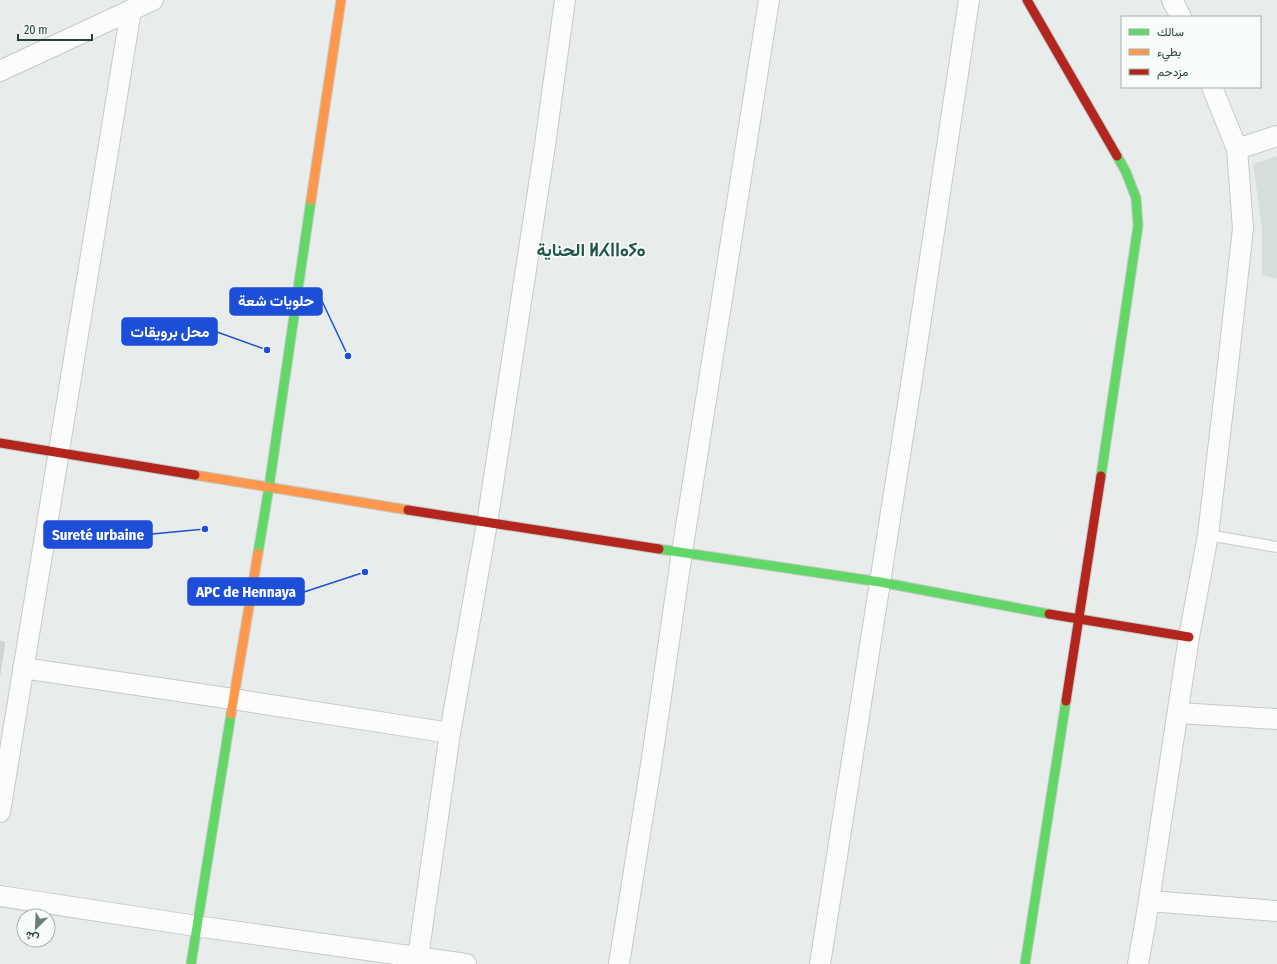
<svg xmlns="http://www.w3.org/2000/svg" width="1277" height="964" font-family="'Fira Sans Condensed',Vazirmatn,'Noto Sans Tifinagh',sans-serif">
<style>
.built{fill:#d6dedb}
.building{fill:#cfd4d2;stroke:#d1d6d4}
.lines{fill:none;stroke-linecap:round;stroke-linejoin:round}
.lane-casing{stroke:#c5cac8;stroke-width:12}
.street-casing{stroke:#c5cac8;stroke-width:22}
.fast-casing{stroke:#c3cbc8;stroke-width:11}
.slow-casing{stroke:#c3cbc8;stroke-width:11}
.jam-casing{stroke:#c3cbc8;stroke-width:11}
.lane{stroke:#fcfcfc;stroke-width:10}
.street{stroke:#fcfcfc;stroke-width:20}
.fast{stroke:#63d668;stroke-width:9}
.slow{stroke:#ff974d;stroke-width:9}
.jam{stroke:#b3261e;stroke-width:9}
.labels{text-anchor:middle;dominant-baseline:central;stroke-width:3.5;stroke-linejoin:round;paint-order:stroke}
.district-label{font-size:18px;font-weight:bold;fill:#1f5548;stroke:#f7fbf9}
.leader{fill:none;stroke:#1d4ed8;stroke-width:1.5}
.callout-dot{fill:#1d4ed8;stroke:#f7fbf9;stroke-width:1.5}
.callout{fill:#1d4ed8;stroke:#1d4ed8;stroke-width:1.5}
.callout-label{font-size:15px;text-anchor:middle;font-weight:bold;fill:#fff}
</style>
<rect width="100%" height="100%" fill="#e8edeb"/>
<path class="built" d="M 1277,156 L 1277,279 L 1262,275 L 1262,228 L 1253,164 Z"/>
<path class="building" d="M 0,641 L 5,642 L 0,674 Z"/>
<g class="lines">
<g class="lane-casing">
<path id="lane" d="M 1208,535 L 1277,547"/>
</g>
<g class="street-casing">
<g id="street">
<path d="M 1172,0 L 1181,17"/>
<path d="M 0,71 L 153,0"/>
<path d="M 1237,149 L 1277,136"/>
<path d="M 23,668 L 233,699 L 450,733"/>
<path d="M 1178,713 L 1277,719"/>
<path d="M 0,812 L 131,10"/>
<path d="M 0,896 L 196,926 L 466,964"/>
<path d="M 1149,901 L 1277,911"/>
<path d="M 418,957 L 450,733 L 487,523 L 544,152 L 565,0"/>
<path d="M 619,964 L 651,765 L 682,552 L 769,0"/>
<path d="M 820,964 L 911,385 L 969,0"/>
<path d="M 1138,964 L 1149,901 L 1189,637 L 1208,535 L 1226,383 L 1243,228 L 1237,149 L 1212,87"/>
</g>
</g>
<g class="fast-casing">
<g id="fast">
<path d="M 1101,476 L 1138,226 L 1136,198 L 1126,172 L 1117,156"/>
<path d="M 659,549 L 880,582 L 1049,614"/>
<path d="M 258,553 L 269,487 L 311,200"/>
<path d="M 191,964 L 231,714"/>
<path d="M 1025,964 L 1066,701"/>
</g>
</g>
<g class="slow-casing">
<g id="slow">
<path d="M 311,200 L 341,0"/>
<path d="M 195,475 L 408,510"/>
<path d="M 231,714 L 258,553"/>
</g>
</g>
<g class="jam-casing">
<g id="jam">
<path d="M 1027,0 L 1117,156"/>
<path d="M 0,443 L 195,475"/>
<path d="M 408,510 L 659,549"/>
<path d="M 1049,614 L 1189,637"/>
<path d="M 1066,701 L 1101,476"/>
</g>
</g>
<use href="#lane" class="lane"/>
<use href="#street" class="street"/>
<use href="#fast" class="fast"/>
<use href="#slow" class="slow"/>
<use href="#jam" class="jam"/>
</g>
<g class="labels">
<g class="district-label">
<text x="591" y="250">الحناية ⵍⵃⵏⵏⴰⵢⴰ</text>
</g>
</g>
<path class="leader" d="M348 356L322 301M267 350L217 332M205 529L152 534M365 572L304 592"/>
<g class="callout-dot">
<circle cx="348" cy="356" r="4"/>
<circle cx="267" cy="350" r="4"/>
<circle cx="205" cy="529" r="4"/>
<circle cx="365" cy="572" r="4"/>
</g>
<g class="callout">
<rect x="230" y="288" width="92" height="27" rx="4"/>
<rect x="122" y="318" width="95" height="27" rx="4"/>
<rect x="44" y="521" width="108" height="27" rx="4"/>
<rect x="188" y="578" width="116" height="27" rx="4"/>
</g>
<g class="callout-label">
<text x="276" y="306">حلويات شعة</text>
<text x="170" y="337">محل برويقات</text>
<text x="98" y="540">Sureté urbaine</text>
<text x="246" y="597">APC de Hennaya</text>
</g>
<rect x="1121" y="16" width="140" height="72" fill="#f7fbf9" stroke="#a3b1ad"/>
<rect x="1129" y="29" width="20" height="6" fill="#63d668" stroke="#a3b1ad"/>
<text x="1157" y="36" font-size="12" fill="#24423a">سالك</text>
<rect x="1129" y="49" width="20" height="6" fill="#ff974d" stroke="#a3b1ad"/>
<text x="1157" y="56" font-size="12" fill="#24423a">بطيء</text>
<rect x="1129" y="69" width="20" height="6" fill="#b3261e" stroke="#a3b1ad"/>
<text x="1157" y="76" font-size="12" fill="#24423a">مزدحم</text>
<g transform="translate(36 928) rotate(204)"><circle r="19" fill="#f7fbf9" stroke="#a3b1ad"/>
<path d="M0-3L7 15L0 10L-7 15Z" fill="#697e78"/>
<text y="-6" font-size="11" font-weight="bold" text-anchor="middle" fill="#24423a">ش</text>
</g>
<path d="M18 34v6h74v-6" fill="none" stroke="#24423a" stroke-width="2"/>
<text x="24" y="34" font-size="12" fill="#24423a" stroke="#f7fbf9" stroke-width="3" paint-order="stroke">20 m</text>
</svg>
